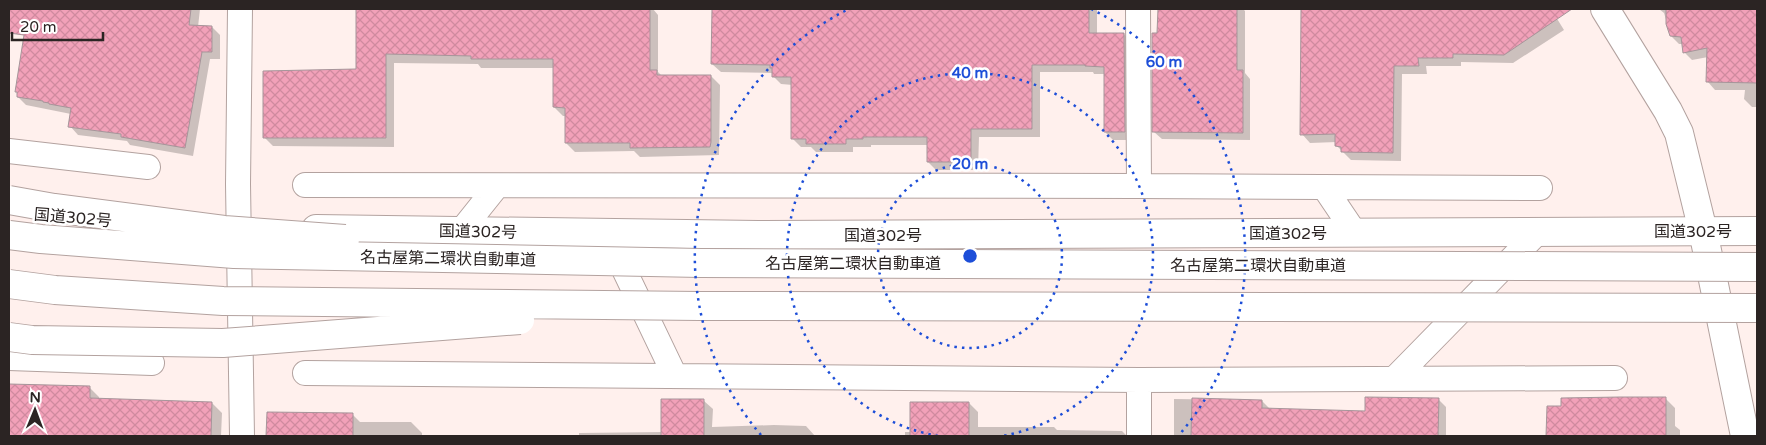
<svg xmlns="http://www.w3.org/2000/svg" width="1766" height="445" font-family="'Varela Round','Noto Sans JP',sans-serif">
	<style>
		.shadow { fill: #0003 }
		.building { fill: url(#building-cross-hatch); stroke: #a6959a }
		.lines { fill: none; stroke-linecap: round; stroke-linejoin: round }
		.minor-casing { stroke: #b3a29f; stroke-width: 26 }
		.tertiary-casing { stroke: #b3a29f; stroke-width: 30 }
		.trunk-casing { stroke: #b3a29f; stroke-width: 30 }
		.minor { stroke: #fff; stroke-width: 24 }
		.tertiary { stroke: #fff; stroke-width: 28 }
		.trunk { stroke: #fff; stroke-width: 28 }
		.motorway-bridge-casing { stroke: #b3a29f; stroke-width: 30; stroke-linecap: butt }
		.motorway-bridge { stroke: #fff; stroke-width: 28 }
		.ring { fill: none; stroke: #1d4ed8; stroke-width: 2.5; stroke-dasharray: 2.5 5 }
		.labels { text-anchor: middle; stroke-width: 5; stroke-linejoin: round; paint-order: stroke }
		.street-label { font-size: 16px; fill: #2b2423; stroke: #fff }
		.centre { fill: #1d4ed8; stroke: #fff; stroke-width: 2.5 }
		.ring-label { font-size: 15px; text-anchor: middle; font-weight: bold; fill: #1d4ed8; stroke: #fff; stroke-width: 5; stroke-linejoin: round; paint-order: stroke }
	</style>
	<defs>
		<pattern id="building-cross-hatch" width="8" height="8" patternUnits="userSpaceOnUse" patternTransform="scale(1.25)"><rect width="8" height="8" fill="#f2a1b9"/><path d="M0 0l8 8M0 8l8-8" fill="none" stroke="#d08a9f"/></pattern>
	</defs>
	<rect width="100%" height="100%" fill="#fff0ed"/>
	<path class="shadow" d="M29 9H200L198 27H212L220 35V59H210L193 156 130 145 127 141 78 135 70 126 71 114 26 105 18 97 19 93 17 91Z
		M357 9H653L658 15V72L662 76H711L720 85 719 155 640 157 634 151 575 152 566 143V116H563L554 107V68H481L478 64 394 63V147L273 146 264 137 357 71Z
		M713 9H1097V35L1124 34 1132 43 1133 140H1113L1105 132 1106 74H1094L1093 72H1040V137H979L978 170H936L928 162V145H871V147H853V152H816L811 147H801L792 138 793 85 781 84 773 76V73L721 72 712 64Z
		M1159 9H1243L1245 11V73L1250 79V140L1162 139 1154 132Z
		M1302 9H1551L1564 30 1513 63 1461 62V66H1426L1427 74H1402L1401 161 1351 160 1337 146V142L1310 143 1302 134Z
		M1659 9H1757V107H1752L1744 99 1745 90H1715L1708 82V57L1692 60 1684 52 1683 44H1679L1671 36 1664 13Z
		M9 385 89 387 99 397V400L212 403 222 413 221 436H9Z
		M1174 399 1251 400 1262 401 1270 409 1366 412 1438 399 1446 407V436H1174Z
		M1666 399 1675 408V426L1680 430V436H1548V407Z
		M704 401 713 409 712 427 774 425 806 426 815 436H579V433L663 432Z
		M969 403 978 412V427H1054L1057 430 1122 431 1127 436H905V432H912Z
		M268 413 352 414 360 422H411L422 433V436H268Z"/>
	<path class="building" d="M9 9H191L189 25 212 26V52H202L185 148 121 137V134L68 127 71 108 49 104V103L43 102V101L17 97V92H15L24 35 9 33Z
		M356 9H650V70H657V75H711V142L710 147 630 148V143H565V108L553 107V59H471V56L386 54V138H263V71L356 69Z
		M712 9H1089V33H1124L1125 132H1104V67L1085 66V65H1032V129H971V162H927V137H863V139H846V144H806V139H791V77H772V68H770V65L711 64Z
		M1158 9H1237V70H1243V133L1152 132V33H1157Z
		M1301 9H1572L1504 55 1453 54V58H1418L1419 66H1394L1393 153 1341 152V147L1335 146V134L1300 135Z
		M1666 9H1757V83L1706 82 1707 48 1683 53 1681 37 1670 36 1666 24Z
		M9 384 90 386V398L212 402 211 436H9Z
		M1365 397 1439 398 1438 436H1191L1192 398 1262 400V408L1365 411Z
		M1620 397H1666V436H1546L1547 406H1561V398Z
		M661 399H704V436H661Z
		M910 402H969V436H910Z
		M267 412 353 413V436H266Z"/>
	<g class="lines">
		<g class="minor-casing">
			<path id="minor" d="M240 9 238 184 242 436
				M1138 9 1139 186
				M9 151 148 167
				M305 185 1139 186 1540 188
				M1324 187 1355 233
				M461 231 497 186
				M607 234 675 376
				M9 358 152 363
				M305 373 1139 380 1615 378
				M1394 379 1538 232
				M1139 380V436"/>
		</g>
		<g class="tertiary-casing">
			<path id="tertiary" d="M1605 9 1668 111 1679 133 1703 231 1745 436"/>
		</g>
		<g class="trunk-casing">
			<path id="trunk" d="M316 229 758 235 1757 231"/>
		</g>
		<use href="#minor" class="minor"/>
		<use href="#tertiary" class="tertiary"/>
		<use href="#trunk" class="trunk"/>
		<g class="motorway-bridge-casing">
			<path id="motorway-bridge" d="M9 200 54 208 224 230 345 239
				M9 235 41 239 234 254 701 263 1757 267
				M9 284 55 290 223 301 700 306 1757 308
				M9 337 32 340 223 343 520 320"/>
		</g>
		<use href="#motorway-bridge" class="motorway-bridge"/>
	</g>
	<g class="ring">
		<circle cx="970" cy="256" r="92"/>
		<path d="M938 436A183 183 0 1 1 1002 436"/>
		<path d="M761 435A275 275 0 0 1 849 9M1091 9A275 275 0 0 1 1179 435"/>
	</g>
	<g class="labels">
		<g class="street-label">
			<text transform="translate(73 217) rotate(5)" y="6">国道302号</text>
			<text transform="translate(478 231) rotate(1)" y="6">国道302号</text>
			<text x="1693" y="237">国道302号</text>
			<text x="1288" y="239">国道302号</text>
			<text x="883" y="241">国道302号</text>
			<text transform="translate(448 258) rotate(1)" y="6">名古屋第二環状自動車道</text>
			<text x="853" y="269">名古屋第二環状自動車道</text>
			<text x="1258" y="271">名古屋第二環状自動車道</text>
		</g>
	</g>
	<circle cx="970" cy="256" r="8" class="centre"/>
	<g class="ring-label">
		<text x="1164" y="67">60 m</text>
		<text x="970" y="78">40 m</text>
		<text x="970" y="169">20 m</text>
	</g>
	<rect width="1766" height="445" fill="none" stroke="#2b2423" stroke-width="20"/>
	<g transform="translate(35 410) rotate(1)" stroke="#ffffff" stroke-width="4" paint-order="stroke">
	<path d="M0-4L9 19L0 12L-9 19Z" fill="#2b2423"/>
	<text y="-8" font-size="14" font-weight="bold" text-anchor="middle" fill="#2b2423">N</text>
	</g>
	<path d="M12 32v8h91v-8" fill="none" stroke="#2b2423" stroke-width="2.5"/>
	<text x="20" y="32" font-size="15" fill="#2b2423" stroke="#ffffff" stroke-width="4" paint-order="stroke">20 m</text>
</svg>
